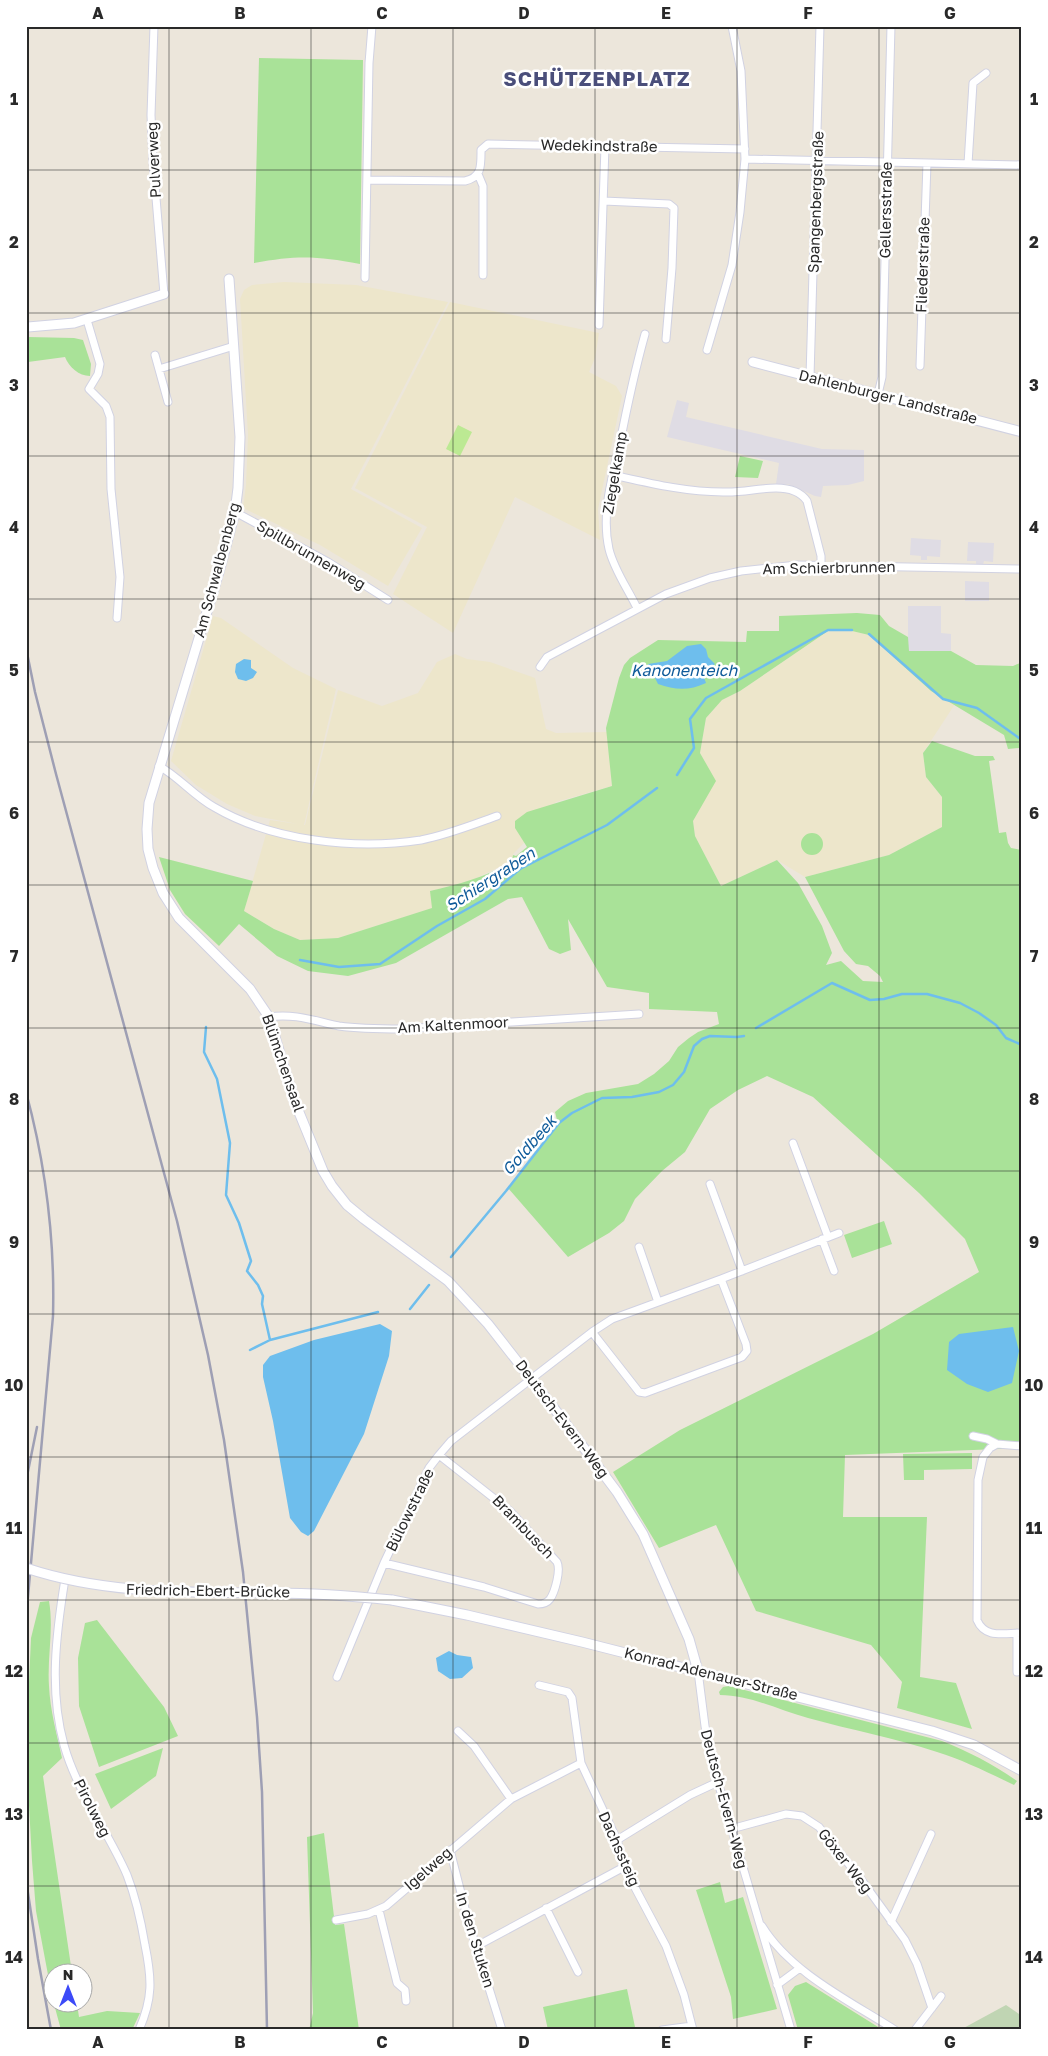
<svg xmlns="http://www.w3.org/2000/svg" width="1048" height="2056" font-family="'Golos Text',sans-serif">
	<style>
		.industrial { fill: #dfdce4 }
		.education { fill: #ede6cb }
		.green { fill: #a9e298 }
		.cemetery { fill: #c0d5b3 }
		.pitch { fill: #bce993 }
		.water { fill: #6ebeed }
		.lines { fill: none; stroke-linecap: round; stroke-linejoin: round }
		.stream { stroke: #6ebeed; stroke-width: 2.5 }
		.street-casing { stroke: #d1d2e2; stroke-width: 9 }
		.secondary-casing { stroke: #d1d2e2; stroke-width: 11 }
		.street { stroke: #fff; stroke-width: 7 }
		.secondary { stroke: #fff; stroke-width: 9 }
		.rail { stroke: #9e9fb4; stroke-width: 2.5 }
		.secondary-bridge-casing { stroke: #d1d2e2; stroke-width: 11; stroke-linecap: butt }
		.secondary-bridge { stroke: #fff; stroke-width: 9 }
		.grid { fill: none; stroke: #292929; stroke-width: 1; stroke-opacity: 0.55 }
		.labels { text-anchor: middle; stroke-width: 5; stroke-linejoin: round; paint-order: stroke }
		.street-label { font-size: 15px; fill: #292929; stroke: #fff }
		.water-label { font-size: 16px; font-style: italic; fill: #0e5a99; stroke: #fff }
		.district-label { font-size: 20px; font-weight: bold; letter-spacing: 1px; fill: #4a4e7a; stroke: #fff }
		.neatline { fill: none; stroke: #292929; stroke-width: 2 }
		.grid-label { font-size: 16px; text-anchor: middle; font-weight: bold; fill: #292929 }
	</style>
	<rect width="100%" height="100%" fill="#ece6db"/>
	<path class="industrial" d="M677 400 689 403 686 417 822 449 864 450V481L848 485 823 486 821 497 815 496 788 484H776L779 463 667 437Z
		M911 538 941 540 940 557 927 556V560H921V556L910 555Z
		M968 542 994 543 993 562 984 561 983 565H976V561H967Z
		M965 581 989 582V601H965Z
		M908 606H941V633L951 634V651H908Z"/>
	<path class="education" d="M284 282 356 285 448 302 351 489 422 528 388 586 320 545 243 508 246 485 248 435 240 299 244 290 252 285Z
		M450 302 599 333 595 358 589 372 616 386 622 396 598 509 600 540 515 497 453 633 393 594 427 527 355 488Z
		M213 616 221 618 293 668 336 689 304 825H305L338 690 382 706 418 693 437 662 455 654 467 659 490 662 535 678 546 729 556 733 607 732 612 786 556 802 520 836 525 842 513 854 512 861 470 881 431 891 433 908 338 938 300 940 274 929 244 911 270 820 298 824 255 816 227 804 196 785 171 761Z
		M828 631H852L869 635 931 691 955 704 923 753 926 777 942 797V827L889 855 805 877 777 860 721 886 695 836 693 821 715 781 700 753 706 718 722 700 740 691Z"/>
	<path class="green" d="M259 58 363 60 360 264C318 256 297 255 254 263Z
		M28 337 74 338 83 340 91 364 90 376C79 376 69 367 65 357L28 362Z
		M740 456 763 461 758 478 735 477Z
		M857 613 880 615 889 626 908 637 909 651H951L976 665 1013 666 1020 663 1019 748 1008 749 1004 735 931 691 869 635 852 631H828L740 691 722 700 706 718 700 753 716 781 693 821 695 836 721 886 777 860 798 883 822 926 832 953 826 965 841 961 863 981 883 982 880 976 868 966 856 964 844 951 805 877 889 855 942 827V797L926 777 923 753 932 741 975 756H993L995 760 989 761 999 833 1006 832 1008 843 1011 848 1022 850V1448L845 1455 843 1517H927L920 1677 956 1683 972 1729 897 1708 902 1682 871 1645 756 1611 716 1525 659 1548 613 1472 680 1430 873 1334 979 1272 965 1239 919 1193 813 1097 767 1076 738 1090 710 1109 685 1152 662 1171 635 1199 624 1221 609 1233 568 1257 508 1188 558 1124 555 1112 568 1101 586 1093 638 1084 654 1074 669 1061 678 1047 689 1038 698 1032 719 1024 717 1012 649 1009V993L607 987 568 919 571 950 560 954 549 949 522 897 508 899 396 963 348 976 308 971 277 956 239 924 219 946 185 914 170 890 159 857 253 881 244 911 274 929 300 940 338 938 432 908 430 891C459 884 487 877 512 861L513 855 516 856 527 847 515 828V821L527 812 612 786 606 728 619 678 624 665 630 658 658 640 746 642 747 631H779V616Z
		M801 844a11 11 0 1 1 22 0a11 11 0 1 1-22 0Z
		M884 1221 892 1244 852 1258 844 1235Z
		M972 1453V1469L924 1470V1480H904L903 1454Z
		M49 1601C54 1630 47 1657 49 1686 50 1710 57 1735 62 1758L43 1776 72 1973 52 1974V1996L36 1911 32 1861 26 1749 31 1638 40 1602Z
		M97 1620 164 1707 178 1736 99 1767 79 1706 78 1658 85 1623Z
		M729 1686 942 1741C969 1752 993 1764 1017 1781L1014 1785C989 1773 963 1760 937 1752 895 1738 851 1730 808 1718 779 1710 750 1695 720 1695L719 1692 723 1687Z
		M163 1748 156 1776 111 1809 95 1774Z
		M324 1833 335 1925 344 1924 359 2030H309L313 2013 307 1837Z
		M720 1882 725 1903 743 1897 777 2009 733 2019 731 1997 696 1890Z
		M806 1982 883 2030H798L788 1995 795 1986Z
		M627 1989 635 2027 620 2030H548L543 2007Z
		M54 2004H77L79 2017 107 2011 140 2013 132 2030H61Z"/>
	<path class="cemetery" d="M1006 2005 1022 2016V2030H960Z"/>
	<path class="pitch" d="M458 425 472 432 460 456 446 449Z"/>
	<path class="water" d="M701 644 706 649 708 657 715 664 702 672 706 683C689 691 675 690 658 684L648 664 667 661 687 646Z
		M244 659 251 660V668L257 672 253 678 246 681 238 679 235 672 236 664Z
		M380 1324 392 1331 389 1356 364 1434 314 1531 308 1536 301 1532 290 1518 273 1421 263 1377V1365L270 1356 314 1340Z
		M1013 1327 1019 1351 1012 1383 988 1392 967 1384 947 1370 949 1342 959 1334Z
		M449 1651 457 1655 471 1657 473 1668 462 1678 450 1679 438 1671 436 1658Z"/>
	<g class="lines">
		<path class="stream" d="M869 634 943 699 977 708 1019 738
			M677 775 694 748 690 719 706 698 828 630H852
			M300 960 339 967 380 964 437 926 485 899 520 869 607 825 657 788
			M206 1027 204 1052 217 1079 230 1143 226 1195 239 1223 251 1261 247 1271 258 1285 263 1296 262 1304 270 1340
			M756 1028 832 983 870 1000 884 999 902 994H927L960 1003 979 1013 996 1025 1006 1038 1022 1045
			M451 1257 506 1191 559 1123 572 1113 602 1098 632 1097 659 1092 673 1085 684 1072 694 1046 702 1039 710 1036 737 1037 744 1036
			M410 1309 429 1285
			M250 1350 270 1340 378 1312"/>
		<g class="street-casing">
			<path id="street" d="M154 26 151 115 153 162 164 294
				M745 159 1022 165
				M968 164 973 83 986 73
				M478 174 483 186V275
				M367 180 465 181C482 177 481 166 481 150L488 144 745 149
				M604 201 669 204 674 208 672 268 666 339
				M365 278 369 63 372 26
				M87 320 100 364 98 374 89 389 106 406 110 417 111 489 120 577 117 618
				M599 325 605 146
				M707 350 732 265 740 212 745 159 741 71 732 26
				M155 355 168 402
				M920 366 927 163
				M159 369 234 346
				M810 377 820 26
				M878 394 882 377 891 26
				M613 475C649 483 685 492 723 492 741 493 759 488 776 488 788 488 800 491 807 501L821 556V565
				M235 512 328 562 388 600
				M637 608C628 589 614 570 609 549 601 514 612 478 620 443 627 407 635 370 645 334
				M540 667 547 657 666 594 710 578 741 571 797 565 1022 569
				M159 766C179 777 194 796 214 807 272 841 355 850 421 840 447 835 472 825 497 816
				M269 1017C294 1013 315 1021 339 1026 360 1029 381 1029 402 1029L639 1014
				M793 1143 828 1237
				M710 1184 742 1271
				M822 1239 834 1271
				M639 1247 658 1302
				M592 1332 639 1392 645 1393 742 1357 747 1351 746 1344 721 1279
				M973 1436 987 1439 997 1444 1022 1446
				M997 1444 990 1448 983 1457 978 1480 977 1620C985 1639 1004 1633 1022 1633
				M384 1563 484 1587 538 1604C543 1604 547 1603 550 1599 555 1592 561 1570 557 1562L510 1511 439 1455
				M65 1579C56 1634 49 1691 64 1745 77 1792 108 1831 127 1875 136 1898 141 1921 145 1945 152 1979 153 1998 139 2030
				M698 1671 705 1726 712 1762 791 2030
				M1017 1672V1633
				M337 1677 384 1563 429 1468 439 1455 451 1441 592 1332 612 1319 721 1279 839 1233
				M539 1685 568 1692 572 1698 581 1763 617 1840 624 1867 666 1946 684 1995 693 2030
				M458 1731 474 1746 511 1799
				M731 1829 786 1814 802 1816 819 1827 860 1878 905 1940 917 1964 932 2008
				M617 1840 690 1795 718 1782
				M450 1850 469 1924 502 2030
				M546 1908 578 1972
				M379 1910 397 1983 405 1990 406 2001
				M336 1920 368 1914 386 1906 511 1799 581 1763
				M891 1922 931 1834
				M762 1926C791 1973 850 2001 895 2030
				M477 1946 624 1867
				M777 1985 800 1968
				M662 2030 692 2026
				M915 2030 941 1996"/>
		</g>
		<g class="secondary-casing">
			<path id="secondary" d="M229 279 240 437 238 488 235 512 219 572 149 803 147 829 148 849 153 868 163 893 179 918 250 989 269 1017 294 1100 323 1171 332 1186 347 1205 364 1219 448 1281 488 1324 560 1416 617 1492 643 1534 689 1639 698 1671
				M28 327 74 323 164 294
				M753 362 1022 432
				M392 1600 467 1615 582 1642 932 1731 974 1745 1022 1771"/>
		</g>
		<use href="#street" class="street"/>
		<use href="#secondary" class="secondary"/>
		<path class="rail" d="M26 648 35 692 56 774 177 1221 208 1355 224 1440 243 1572 257 1717 262 1792 267 2030
			M26 1092C46 1166 55 1239 53 1316L26 1619
			M26 1481 37 1427
			M26 1880 38 1959 51 2030"/>
		<g class="secondary-bridge-casing">
			<path id="secondary-bridge" d="M26 1568C107 1595 190 1592 275 1593 314 1593 353 1596 392 1600"/>
		</g>
		<use href="#secondary-bridge" class="secondary-bridge"/>
	</g>
	<path class="grid" d="M169 26V2030M311 26V2030M453 26V2030M595 26V2030M737 26V2030M879 26V2030M26 170H1022M26 313H1022M26 456H1022M26 599H1022M26 742H1022M26 885H1022M26 1028H1022M26 1171H1022M26 1314H1022M26 1457H1022M26 1600H1022M26 1743H1022M26 1886H1022"/>
	<g class="labels">
		<g class="street-label">
			<text transform="translate(599 146) rotate(1)" y="5">Wedekindstraße</text>
			<text transform="translate(154 160) rotate(-93)" y="5">Pulverweg</text>
			<text transform="translate(816 202) rotate(-88)" y="5">Spangenbergstraße</text>
			<text transform="translate(886 210) rotate(-89)" y="5">Gellersstraße</text>
			<text transform="translate(923 265) rotate(-88)" y="5">Fliederstraße</text>
			<text transform="translate(888 397) rotate(14)" y="5">Dahlenburger Landstraße</text>
			<text transform="translate(615 473) rotate(-80)" y="5">Ziegelkamp</text>
			<text transform="translate(311 555) rotate(30)" y="5">Spillbrunnenweg</text>
			<text transform="translate(829 568) rotate(-1)" y="5">Am Schierbrunnen</text>
			<text transform="translate(217 570) rotate(-75)" y="5">Am Schwalbenberg</text>
			<text transform="translate(453 1025) rotate(-3)" y="5">Am Kaltenmoor</text>
			<text transform="translate(283 1063) rotate(71)" y="5">Blümchensaal</text>
			<text transform="translate(562 1419) rotate(53)" y="5">Deutsch-Evern-Weg</text>
			<text transform="translate(410 1510) rotate(-64)" y="5">Bülowstraße</text>
			<text transform="translate(523 1527) rotate(46)" y="5">Brambusch</text>
			<text transform="translate(208 1591) rotate(1)" y="5">Friedrich-Ebert-Brücke</text>
			<text transform="translate(711 1674) rotate(14)" y="5">Konrad-Adenauer-Straße</text>
			<text transform="translate(724 1799) rotate(75)" y="5">Deutsch-Evern-Weg</text>
			<text transform="translate(92 1808) rotate(63)" y="5">Pirolweg</text>
			<text transform="translate(619 1849) rotate(66)" y="5">Dachssteig</text>
			<text transform="translate(845 1861) rotate(52)" y="5">Göxer Weg</text>
			<text transform="translate(428 1869) rotate(-41)" y="5">Igelweg</text>
			<text transform="translate(475 1940) rotate(73)" y="5">In den Stuken</text>
		</g>
		<g class="water-label">
			<text x="684" y="676">Kanonenteich</text>
			<text transform="translate(490 879) rotate(-33)" y="6">Schiergraben</text>
			<text transform="translate(529 1145) rotate(-49)" y="6">Goldbeek</text>
		</g>
		<g class="district-label">
			<text x="597" y="86">SCHÜTZENPLATZ</text>
		</g>
	</g>
	<rect width="1048" height="2056" fill="none" stroke="#ffffff" stroke-width="55"/>
	<g transform="translate(68 1988)"><circle r="24" fill="#ffffff" stroke="#a9a9a9"/>
	<path d="M0-4L9 19L0 12L-9 19Z" fill="#3c4af8"/>
	<text y="-8" font-size="14" font-weight="bold" text-anchor="middle" fill="#292929">N</text>
	</g>
	<rect x="28" y="28" width="992" height="2000" class="neatline"/>
	<g class="grid-label">
		<text x="98" y="19">A</text>
		<text x="240" y="19">B</text>
		<text x="382" y="19">C</text>
		<text x="524" y="19">D</text>
		<text x="666" y="19">E</text>
		<text x="808" y="19">F</text>
		<text x="950" y="19">G</text>
		<text x="14" y="105">1</text>
		<text x="1034" y="105">1</text>
		<text x="14" y="248">2</text>
		<text x="1034" y="248">2</text>
		<text x="14" y="391">3</text>
		<text x="1034" y="391">3</text>
		<text x="14" y="533">4</text>
		<text x="1034" y="533">4</text>
		<text x="14" y="676">5</text>
		<text x="1034" y="676">5</text>
		<text x="14" y="819">6</text>
		<text x="1034" y="819">6</text>
		<text x="14" y="962">7</text>
		<text x="1034" y="962">7</text>
		<text x="14" y="1105">8</text>
		<text x="1034" y="1105">8</text>
		<text x="14" y="1248">9</text>
		<text x="1034" y="1248">9</text>
		<text x="14" y="1391">10</text>
		<text x="1034" y="1391">10</text>
		<text x="14" y="1534">11</text>
		<text x="1034" y="1534">11</text>
		<text x="14" y="1677">12</text>
		<text x="1034" y="1677">12</text>
		<text x="14" y="1820">13</text>
		<text x="1034" y="1820">13</text>
		<text x="14" y="1963">14</text>
		<text x="1034" y="1963">14</text>
		<text x="98" y="2048">A</text>
		<text x="240" y="2048">B</text>
		<text x="382" y="2048">C</text>
		<text x="524" y="2048">D</text>
		<text x="666" y="2048">E</text>
		<text x="808" y="2048">F</text>
		<text x="950" y="2048">G</text>
	</g>
</svg>
